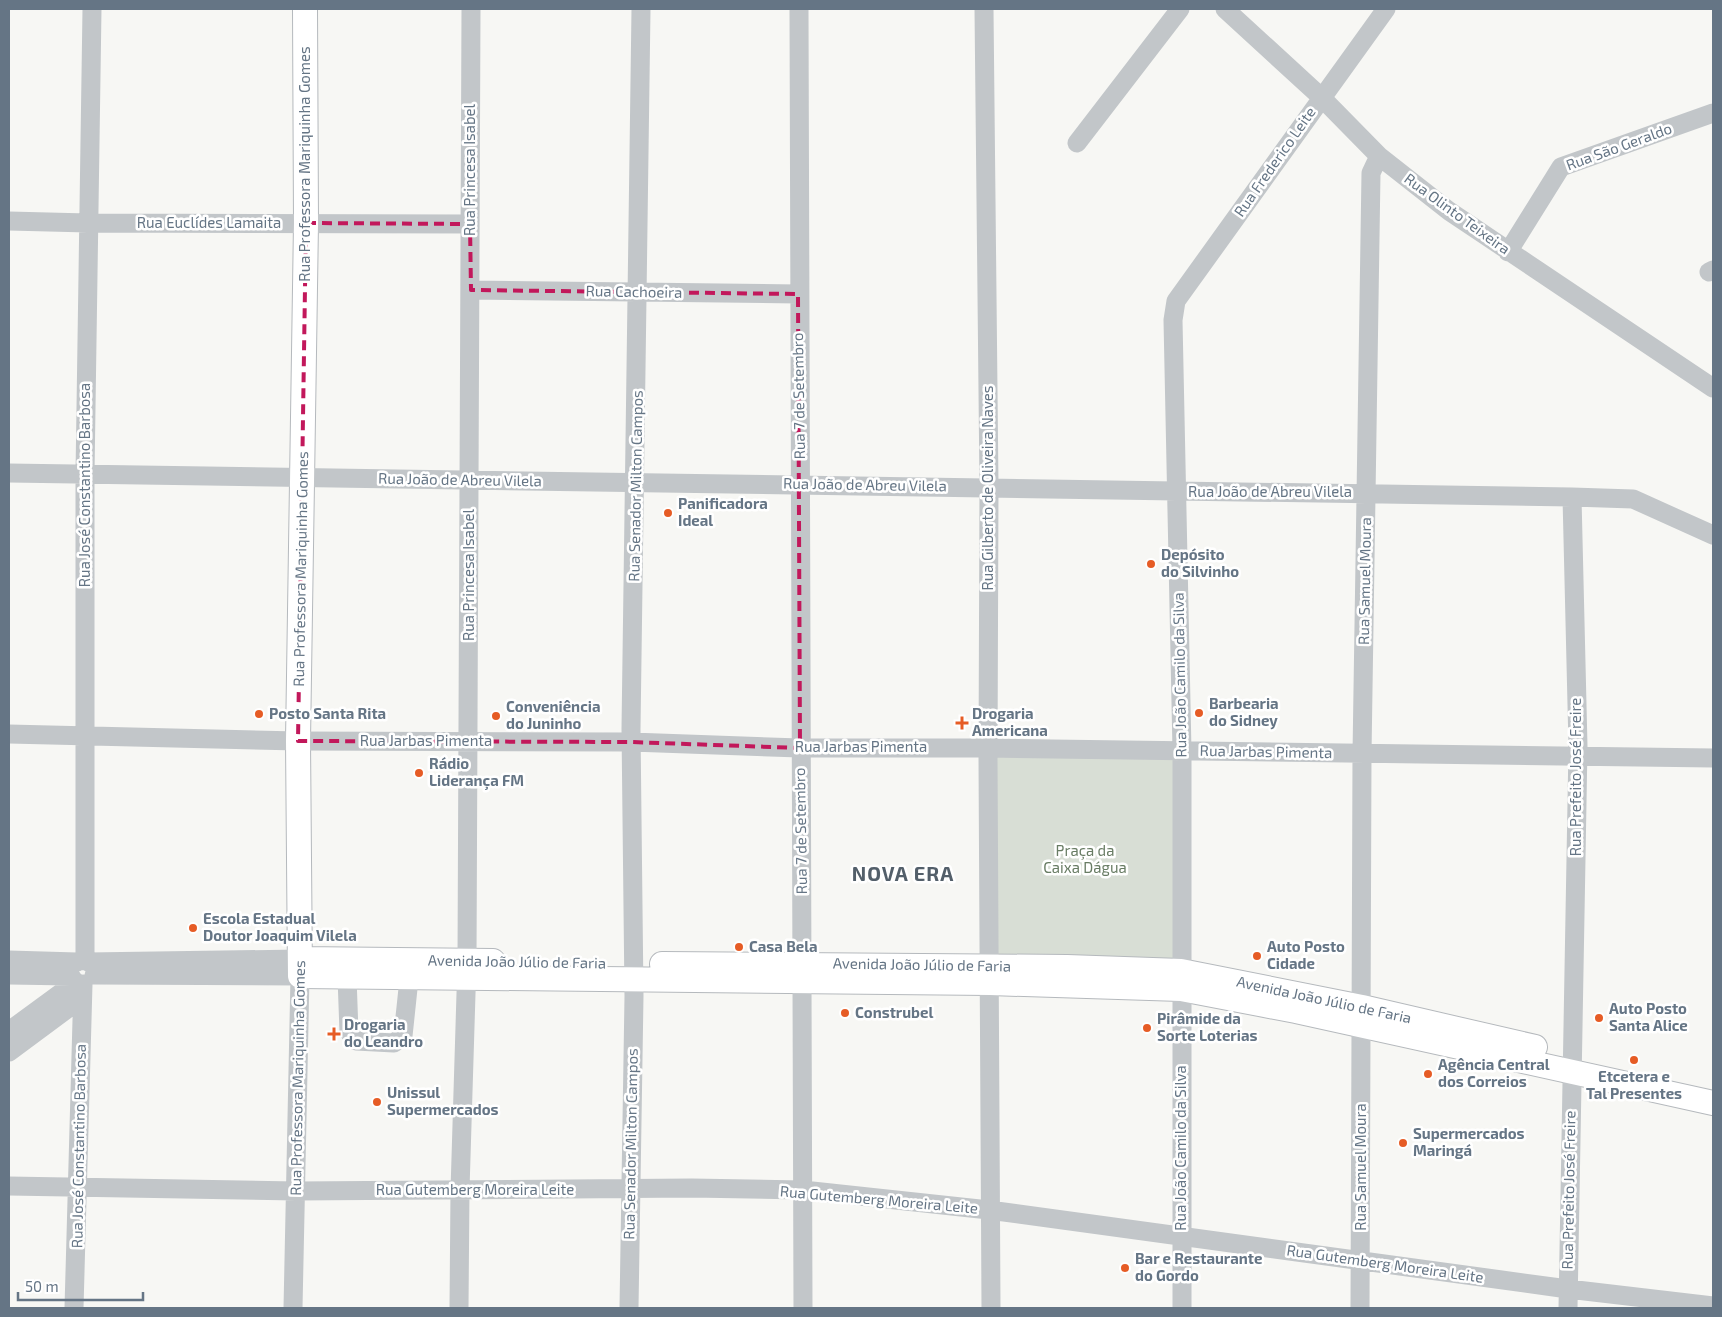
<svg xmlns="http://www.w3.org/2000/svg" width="1722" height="1317" font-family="'Exo 2',sans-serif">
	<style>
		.green { fill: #d8ded5 }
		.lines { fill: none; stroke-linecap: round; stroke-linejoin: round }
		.major-casing { stroke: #b5b9bd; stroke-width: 26 }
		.minor { stroke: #c2c6c9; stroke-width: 19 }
		.major { stroke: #fff; stroke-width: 24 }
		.marked { fill: none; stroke: #c2185b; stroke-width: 4; stroke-dasharray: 10 6; stroke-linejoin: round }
		.poi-dot { fill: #e65c25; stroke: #fff; stroke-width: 2 }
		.labels { text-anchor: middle; stroke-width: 5; stroke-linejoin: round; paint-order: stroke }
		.street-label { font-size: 15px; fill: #657585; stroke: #fff }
		.poi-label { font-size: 15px; font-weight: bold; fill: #657585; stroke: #fff; text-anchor: start }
		.park-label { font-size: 15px; fill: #687c64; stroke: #fff }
		.district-label { font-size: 20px; font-weight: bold; letter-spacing: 1px; fill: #535f6a; stroke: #fff }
	</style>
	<rect width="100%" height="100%" fill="#f7f7f4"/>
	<path class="green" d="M997 751 1176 757 1175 967 994 962Z"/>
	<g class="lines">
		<g class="major-casing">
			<path id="major" d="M305 9 306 223 298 741 300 976 990 983 1181 989 1296 1011 1713 1103
				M300 959 493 961
				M662 964 1067 967 1181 971 1362 1007 1535 1047"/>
		</g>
		<path class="minor" d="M799 9 803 1308
			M984 9 989 486 988 758 991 1308
			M1225 9 1321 97 1379 156 1449 211 1713 388
			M1077 143 1180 9
			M9 221 88 223 470 224
			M1508 252 1561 167 1713 113
			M1709 272 1713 270
			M471 290 798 294
			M9 473 1572 497 1633 499 1713 535
			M9 734 298 741 631 742 800 748H988L1713 758
			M9 960 77 962
			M85 961V474L92 9
			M88 962 300 959
			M9 975 71 976
			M94 975 300 976 293 1308
			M347 977 349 1032 356 1041 394 1043 403 1036 409 979
			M9 1031 76 982
			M9 1052 82 998
			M9 1186 296 1191 692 1188 803 1190 989 1210 1568 1289 1713 1306
			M74 1308 83 984
			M459 1308 460 1190 467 961 471 9
			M629 1308 634 996 631 729 641 9
			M1182 1308V751L1173 320 1176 301 1386 9
			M1360 1308 1362 754 1371 173 1379 156
			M1568 1308 1578 746 1572 497"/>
		<use href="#major" class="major"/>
	</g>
	<path class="marked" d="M306 223 470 224 471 290 798 294 800 748 631 742 298 741Z"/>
	<g class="poi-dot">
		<circle cx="668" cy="513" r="5"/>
		<circle cx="1151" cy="564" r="5"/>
		<circle cx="1199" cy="713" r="5"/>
		<circle cx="259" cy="714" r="5"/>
		<circle cx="496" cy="716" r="5"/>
		<path d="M959.5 715.5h5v5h5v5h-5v5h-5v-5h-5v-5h5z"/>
		<circle cx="419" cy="773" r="5"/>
		<circle cx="193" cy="928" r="5"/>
		<circle cx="739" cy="947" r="5"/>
		<circle cx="1257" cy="956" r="5"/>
		<circle cx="845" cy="1013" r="5"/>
		<circle cx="1599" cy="1018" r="5"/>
		<circle cx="1147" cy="1028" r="5"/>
		<path d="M331.5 1026.5h5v5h5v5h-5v5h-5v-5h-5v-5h5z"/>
		<circle cx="1634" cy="1060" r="5"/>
		<circle cx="1428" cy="1074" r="5"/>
		<circle cx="377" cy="1102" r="5"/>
		<circle cx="1403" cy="1143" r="5"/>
		<circle cx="1125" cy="1268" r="5"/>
	</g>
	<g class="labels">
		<g class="street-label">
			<text transform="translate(1619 147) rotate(-20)" y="5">Rua São Geraldo</text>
			<text transform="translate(1275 162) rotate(-55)" y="5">Rua Frederico Leite</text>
			<text transform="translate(305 164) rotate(-90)" y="5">Rua Professora Mariquinha Gomes</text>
			<text transform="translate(470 170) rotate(-90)" y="5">Rua Princesa Isabel</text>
			<text transform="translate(1457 214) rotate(36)" y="5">Rua Olinto Teixeira</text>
			<text x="209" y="228">Rua Euclídes Lamaita</text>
			<text transform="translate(634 292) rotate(1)" y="5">Rua Cachoeira</text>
			<text transform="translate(799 396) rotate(-91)" y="5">Rua 7 de Setembro</text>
			<text transform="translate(460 480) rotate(1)" y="5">Rua João de Abreu Vilela</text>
			<text transform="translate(85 485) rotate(-90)" y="5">Rua José Constantino Barbosa</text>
			<text transform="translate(865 485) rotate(1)" y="5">Rua João de Abreu Vilela</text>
			<text transform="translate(636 486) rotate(-89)" y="5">Rua Senador Milton Campos</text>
			<text transform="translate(988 488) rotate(-90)" y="5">Rua Gilberto de Oliveira Naves</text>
			<text x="1270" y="497">Rua João de Abreu Vilela</text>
			<text transform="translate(301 569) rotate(-89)" y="5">Rua Professora Mariquinha Gomes</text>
			<text transform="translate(469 575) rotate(-90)" y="5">Rua Princesa Isabel</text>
			<text transform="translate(1365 581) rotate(-89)" y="5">Rua Samuel Moura</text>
			<text transform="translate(1180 675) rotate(-91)" y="5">Rua João Camilo da Silva</text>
			<text x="426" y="746">Rua Jarbas Pimenta</text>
			<text x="861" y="752">Rua Jarbas Pimenta</text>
			<text transform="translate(1266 752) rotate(1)" y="5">Rua Jarbas Pimenta</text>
			<text transform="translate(1576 777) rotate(-90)" y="5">Rua Prefeito José Freire</text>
			<text transform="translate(801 831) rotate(-91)" y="5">Rua 7 de Setembro</text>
			<text transform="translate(517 962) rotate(1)" y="5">Avenida João Júlio de Faria</text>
			<text transform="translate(922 965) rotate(1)" y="5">Avenida João Júlio de Faria</text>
			<text transform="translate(1324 1000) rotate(12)" y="5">Avenida João Júlio de Faria</text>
			<text transform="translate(298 1078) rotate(-89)" y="5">Rua Professora Mariquinha Gomes</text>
			<text transform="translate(631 1144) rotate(-89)" y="5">Rua Senador Milton Campos</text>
			<text transform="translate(79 1146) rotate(-89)" y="5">Rua José Constantino Barbosa</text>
			<text transform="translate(1181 1148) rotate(-90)" y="5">Rua João Camilo da Silva</text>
			<text transform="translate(1361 1167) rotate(-90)" y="5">Rua Samuel Moura</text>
			<text x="475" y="1195">Rua Gutemberg Moreira Leite</text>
			<text transform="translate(1569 1190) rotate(-89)" y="5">Rua Prefeito José Freire</text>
			<text transform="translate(879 1200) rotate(5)" y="5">Rua Gutemberg Moreira Leite</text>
			<text transform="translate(1385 1264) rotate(8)" y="5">Rua Gutemberg Moreira Leite</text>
		</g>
		<g class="poi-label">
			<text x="678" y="509">Panificadora<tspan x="678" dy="17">Ideal</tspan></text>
			<text x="1161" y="560">Depósito<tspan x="1161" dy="17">do Silvinho</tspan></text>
			<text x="1209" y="709">Barbearia<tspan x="1209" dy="17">do Sidney</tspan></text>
			<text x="506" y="712">Conveniência<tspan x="506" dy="17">do Juninho</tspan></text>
			<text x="269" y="719">Posto Santa Rita</text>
			<text x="972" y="719">Drogaria<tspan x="972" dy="17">Americana</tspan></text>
			<text x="429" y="769">Rádio<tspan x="429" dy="17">Liderança FM</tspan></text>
			<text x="203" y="924">Escola Estadual<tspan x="203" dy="17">Doutor Joaquim Vilela</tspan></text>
			<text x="749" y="952">Casa Bela</text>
			<text x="1267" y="952">Auto Posto<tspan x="1267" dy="17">Cidade</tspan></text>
			<text x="1609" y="1014">Auto Posto<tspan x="1609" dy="17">Santa Alice</tspan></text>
			<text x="855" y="1018">Construbel</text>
			<text x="1157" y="1024">Pirâmide da<tspan x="1157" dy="17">Sorte Loterias</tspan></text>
			<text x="344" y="1030">Drogaria<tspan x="344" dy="17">do Leandro</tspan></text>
			<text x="1438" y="1070">Agência Central<tspan x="1438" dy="17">dos Correios</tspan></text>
			<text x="1634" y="1082" text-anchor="middle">Etcetera e<tspan x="1634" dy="17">Tal Presentes</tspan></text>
			<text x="387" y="1098">Unissul<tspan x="387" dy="17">Supermercados</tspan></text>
			<text x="1413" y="1139">Supermercados<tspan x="1413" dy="17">Maringá</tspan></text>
			<text x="1135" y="1264">Bar e Restaurante<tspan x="1135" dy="17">do Gordo</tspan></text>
		</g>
		<g class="park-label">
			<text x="1085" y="856">Praça da<tspan x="1085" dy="17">Caixa Dágua</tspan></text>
		</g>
		<g class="district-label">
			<text x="903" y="881">NOVA ERA</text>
		</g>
	</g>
	<rect width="1722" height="1317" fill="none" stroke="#657585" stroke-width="20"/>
	<path d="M18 1292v8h125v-8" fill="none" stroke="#657585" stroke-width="2.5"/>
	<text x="25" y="1292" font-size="15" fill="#657585" stroke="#ffffff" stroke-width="4" paint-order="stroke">50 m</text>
</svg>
